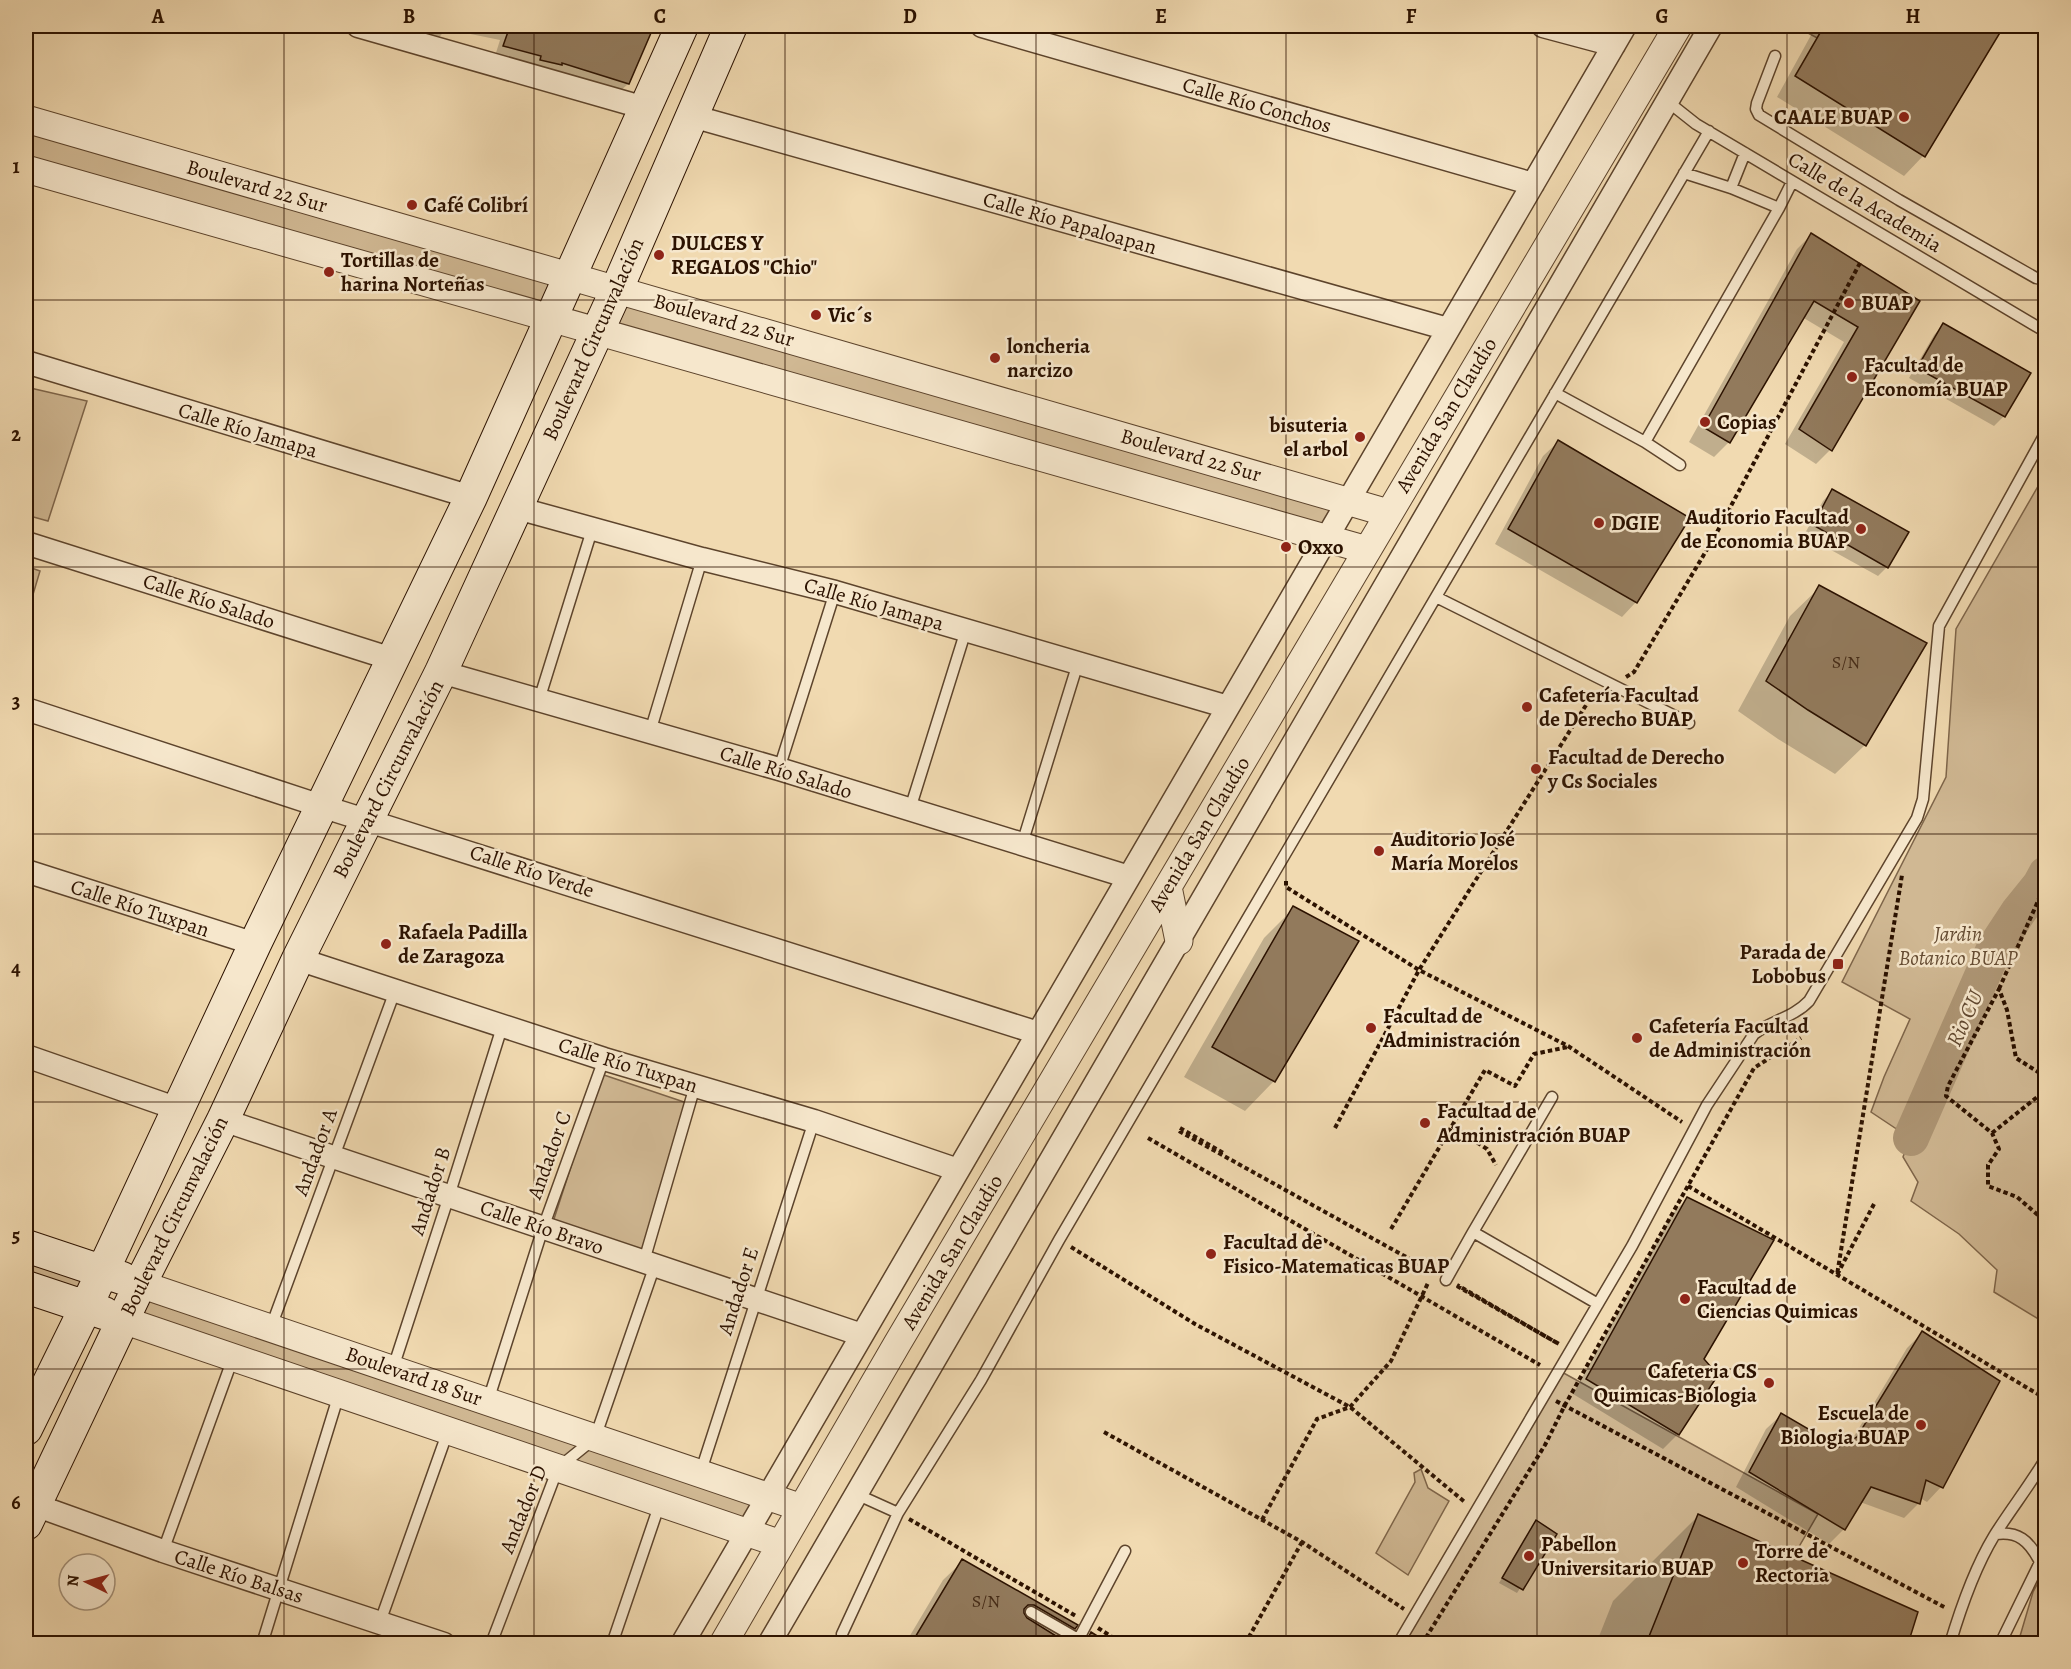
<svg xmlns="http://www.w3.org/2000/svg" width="2071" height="1669" font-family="Alegreya,serif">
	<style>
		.green { fill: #d0b893; stroke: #7e654a; stroke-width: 1.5 }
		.shadow { fill: #0003 }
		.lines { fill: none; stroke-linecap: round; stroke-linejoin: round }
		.river { stroke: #ae9675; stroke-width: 36 }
		.building { fill: #927a5c; stroke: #2c1200; stroke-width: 1.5 }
		.service-casing { stroke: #5d442c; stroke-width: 13 }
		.minor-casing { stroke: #5d442c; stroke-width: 25 }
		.tertiary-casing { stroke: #5d442c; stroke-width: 29 }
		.secondary-casing { stroke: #2c1200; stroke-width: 34 }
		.path { stroke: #2c1200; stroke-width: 4; stroke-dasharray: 4.5 3; stroke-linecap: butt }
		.service { stroke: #f6e7cc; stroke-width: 10 }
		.minor { stroke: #f6e7cc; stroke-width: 22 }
		.tertiary { stroke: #f6e7cc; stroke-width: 27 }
		.secondary { stroke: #f6e7cc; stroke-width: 32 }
		.grid { fill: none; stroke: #2c1200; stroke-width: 1.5; stroke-opacity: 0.55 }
		.poi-dot { fill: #8f2418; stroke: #f6e7cc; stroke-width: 2 }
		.labels { text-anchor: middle; stroke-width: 5; stroke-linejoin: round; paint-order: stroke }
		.number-label { font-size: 18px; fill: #462c17 }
		.street-label { font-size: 21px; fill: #2c1200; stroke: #f6e7cc }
		.poi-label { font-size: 21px; font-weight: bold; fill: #2c1200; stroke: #f6e7cc; text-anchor: start }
		.park-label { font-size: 21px; font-style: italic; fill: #654c33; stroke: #f6e7cc }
		.water-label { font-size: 22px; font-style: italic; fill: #60472f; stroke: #f6e7cc }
		.neatline { fill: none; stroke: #2c1200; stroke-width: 2 }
		.grid-label { font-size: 20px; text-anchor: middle; font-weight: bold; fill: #2c1200 }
	</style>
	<rect width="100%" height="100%" fill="#f1dab1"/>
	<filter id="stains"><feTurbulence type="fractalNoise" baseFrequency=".00333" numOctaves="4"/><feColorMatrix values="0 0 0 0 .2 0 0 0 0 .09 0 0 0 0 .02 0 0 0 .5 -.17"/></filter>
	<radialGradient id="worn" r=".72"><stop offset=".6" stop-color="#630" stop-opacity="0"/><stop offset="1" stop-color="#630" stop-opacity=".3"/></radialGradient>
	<path class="green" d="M1795 26H1847L1834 47Z
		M26 119 573 277 555 315 26 168Z
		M609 287 1348 501 1327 538 590 326Z
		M26 387 87 401 48 521 26 515Z
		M2045 474V1323L1994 1292 1997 1270 1959 1234 1911 1201 1918 1182 1903 1157 1910 1138 1871 1112 1884 1077 1910 1019 1842 982 1946 777 1956 629Z
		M26 566 40 571 26 618Z
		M601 1074 690 1104 642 1252 553 1222Z
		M26 1244 96 1268 78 1305 26 1288Z
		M145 1284 768 1497 747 1532 127 1322Z
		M1560 1371 1818 1514 1743 1643 1398 1644Z
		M1421 1469 1428 1488 1449 1501 1408 1575 1376 1553 1415 1482 1414 1473Z
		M2045 1570V1643H2018L2033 1592Z"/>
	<path class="shadow" d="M378 26H652L628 84 618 93 495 56 500 40 446 29 436 41Z
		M1816 26H2002L1923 156 1904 176 1777 97Z
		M1811 235 1918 301 1830 450 1816 464 1785 444 1844 342 1802 317 1729 442 1714 457 1689 442 1797 249Z
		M1943 325 2028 374 2004 416 1994 426 1909 378 1934 335Z
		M1558 442 1636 602 1622 617 1495 544 1543 456Z
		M1832 491 1887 567 1878 576 1804 535 1823 501Z
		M1820 587 1865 745 1835 774 1778 739 1738 711 1790 616Z
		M1294 908 1274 1081 1245 1111 1184 1077 1264 938Z
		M1687 1199 1702 1359 1678 1434 1663 1449 1573 1394 1672 1214Z
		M1922 1333 1941 1487 1927 1502 1920 1498 1918 1504 1904 1518 1860 1502 1844 1529 1829 1544 1736 1487 1766 1429 1781 1415 1839 1448 1850 1443 1907 1348Z
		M1698 1516 1906 1644H1596L1613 1601Z
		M1536 1522 1555 1534 1517 1593 1499 1583Z
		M963 1561 1074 1628 1062 1640 1068 1644H905L943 1580Z
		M2040 1632 2046 1634V1644H2028Z"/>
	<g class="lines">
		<path class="river" d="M1911 1138 1994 949 2019 911 2040 885 2046 874"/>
	</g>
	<path class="building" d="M510 26H654L629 84 562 63V65L540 60 541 56 503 46Z
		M1824 26H2004L1925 157 1795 76Z
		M1811 233 1920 301 1832 451 1799 429 1858 327 1814 301 1730 443 1703 427Z
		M1943 323 2031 373 2005 417 1917 368Z
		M1558 440 1690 518 1637 603 1508 529Z
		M1832 489 1909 532 1888 568 1813 525Z
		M1819 585 1927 643 1866 746 1808 710 1766 681Z
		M1293 906 1359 941 1275 1082 1212 1047Z
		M1687 1197 1774 1240 1704 1359 1718 1375 1679 1435 1586 1379Z
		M1922 1331 2000 1381 1943 1488 1926 1480 1920 1504 1871 1487 1845 1530 1749 1472 1781 1413 1839 1447 1857 1437Z
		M1698 1514 1918 1612 1908 1644H1646Z
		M1536 1520 1557 1534 1523 1590 1502 1578Z
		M962 1559 1078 1625 1075 1629 1034 1605H1028L1024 1609V1613L1027 1618 1069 1644H911Z
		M1091 1632 1110 1644H1085Z"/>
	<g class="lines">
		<g class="service-casing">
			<path id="service" d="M1775 56 1757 103 1756 109 1759 115 1899 200 2036 278 2046 280
				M1667 101 1696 124 2046 332
				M1684 173 1731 188 1779 208
				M1731 188 1745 153
				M1555 393 1645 442 1680 465
				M1645 442 1779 208 1792 182
				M1436 597 1689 723
				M539 700 592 530
				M650 732 702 559
				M779 769 835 592
				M910 809 966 630
				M1022 844 1078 663
				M1552 1097 1473 1232 1598 1304
				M644 1261 695 1086
				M1446 1280 1473 1232
				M271 1327 395 991
				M393 1368 449 1196 503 1024
				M488 1401 543 1228 604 1059
				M700 1474 814 1121
				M856 1494 898 1513
				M1996 1534C2018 1531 2029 1541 2039 1560
				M163 1551 233 1358
				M1031 1612 1078 1639
				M380 1622 448 1431
				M842 1634 898 1513 981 1380 1059 1240 1709 131
				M262 1644 339 1394
				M491 1644 558 1468 595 1438 655 1265
				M612 1644 660 1503
				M1076 1644 1125 1551
				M1398 1644 1632 1246 1707 1105 1754 1034C1771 1021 1794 1017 1809 1001L1917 818 1923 799 1939 626 2046 432
				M1950 1644C1961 1607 1974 1569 1994 1536 2011 1509 2030 1485 2046 1458
				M2000 1644 2046 1550"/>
		</g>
		<g class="minor-casing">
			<path id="minor" d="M358 26 645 108
				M982 26 1533 184
				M1543 26 1614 45
				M692 116 1448 329
				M26 362 471 497
				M517 508 702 559 835 592 1228 707
				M26 543 392 659
				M441 672 779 769 1129 877
				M26 709 321 806 1038 1033
				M26 871 255 944
				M298 959 604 1059 814 1121 958 1170
				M26 1056 178 1109
				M223 1120 862 1335
				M35 1505 163 1551 444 1644
				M682 1644 1625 26
				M769 1644 1711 26"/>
		</g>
		<g class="tertiary-casing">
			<path id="tertiary" d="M26 119 1388 513
				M26 169 1367 550
				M1168 887 1179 941
				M140 1284 802 1508
				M123 1320 781 1544
				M723 1644 897 1344 1678 26"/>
		</g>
		<g class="secondary-casing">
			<path id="secondary" d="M26 1246 122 1278
				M26 1287 104 1313
				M26 1429 86 1307 255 944 471 497 682 26
				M26 1524 140 1284 223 1120 298 959 441 672 617 289 731 26"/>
		</g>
		<path class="path" d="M1626 677 1634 672 1715 536 1861 261
			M1286 881V887L1419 970 1568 1046 1682 1122
			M1999 989 2046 883
			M2046 1077 2016 1058 2007 1010 1999 989 1948 1086 1946 1096 1992 1133 1999 1149 1988 1165V1186L2017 1197 2046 1222
			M1452 1126 1487 1149 1496 1165
			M1180 1128 1225 1154
			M1335 1128 1419 970 1588 702 1600 695
			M1179 1131 1435 1273
			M1992 1133 2046 1090
			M1148 1138 1540 1365
			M1688 1186 2046 1399
			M1874 1204 1837 1275 1902 875
			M1391 1229 1485 1070 1515 1086 1534 1054 1568 1047
			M1071 1247 1195 1324 1350 1407 1466 1503
			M1457 1286 1559 1344 1457 1285
			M1556 1401 1946 1608
			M1104 1432 1302 1542 1404 1609
			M909 1519 1076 1616
			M1262 1520 1317 1419 1350 1407 1391 1361 1428 1283
			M1098 1628 1123 1644
			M1245 1644 1302 1542
			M1422 1644 1545 1445 1565 1405 1754 1068 1801 1038"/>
		<use href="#service" class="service"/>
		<use href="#minor" class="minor"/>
		<use href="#tertiary" class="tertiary"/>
		<use href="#secondary" class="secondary"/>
	</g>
	<path class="grid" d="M284 26V1644M534 26V1644M785 26V1644M1036 26V1644M1286 26V1644M1537 26V1644M1787 26V1644M26 300H2046M26 567H2046M26 834H2046M26 1102H2046M26 1369H2046"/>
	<g class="poi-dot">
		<circle cx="1904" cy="117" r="6"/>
		<circle cx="412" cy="205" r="6"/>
		<circle cx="659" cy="255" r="6"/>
		<circle cx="329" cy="272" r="6"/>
		<circle cx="1849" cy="303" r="6"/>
		<circle cx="816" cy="315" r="6"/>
		<circle cx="995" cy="358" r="6"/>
		<circle cx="1852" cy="377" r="6"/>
		<circle cx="1705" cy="422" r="6"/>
		<circle cx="1360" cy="437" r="6"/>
		<circle cx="1599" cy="523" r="6"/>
		<circle cx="1861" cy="529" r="6"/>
		<circle cx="1286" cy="547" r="6"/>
		<circle cx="1527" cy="707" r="6"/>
		<circle cx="1536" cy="769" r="6"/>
		<circle cx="1379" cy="851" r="6"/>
		<circle cx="386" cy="944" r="6"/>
		<rect x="1832" y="958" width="12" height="12" rx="3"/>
		<circle cx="1371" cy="1028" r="6"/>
		<circle cx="1637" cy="1038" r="6"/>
		<circle cx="1425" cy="1123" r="6"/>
		<circle cx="1211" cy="1254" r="6"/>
		<circle cx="1685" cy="1299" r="6"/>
		<circle cx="1769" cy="1383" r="6"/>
		<circle cx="1921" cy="1425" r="6"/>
		<circle cx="1529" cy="1556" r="6"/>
		<circle cx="1743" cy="1563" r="6"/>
	</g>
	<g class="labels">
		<g class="number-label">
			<text x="1846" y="668">S/N</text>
			<text x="986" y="1607">S/N</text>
		</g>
		<g class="street-label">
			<text transform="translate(1257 105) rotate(16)" y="7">Calle Río Conchos</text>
			<text transform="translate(257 186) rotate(16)" y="7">Boulevard 22 Sur</text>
			<text transform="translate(1865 202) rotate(31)" y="7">Calle de la Academia</text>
			<text transform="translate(1070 223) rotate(16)" y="7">Calle Río Papaloapan</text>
			<text transform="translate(724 320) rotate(16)" y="7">Boulevard 22 Sur</text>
			<text transform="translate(593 339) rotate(-66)" y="7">Boulevard Circunvalación</text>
			<text transform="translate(1446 415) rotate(-59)" y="7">Avenida San Claudio</text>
			<text transform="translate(248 430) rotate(17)" y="7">Calle Río Jamapa</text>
			<text transform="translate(1191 455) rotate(16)" y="7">Boulevard 22 Sur</text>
			<text transform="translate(209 601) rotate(18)" y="7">Calle Río Salado</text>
			<text transform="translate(874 604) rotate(16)" y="7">Calle Río Jamapa</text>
			<text transform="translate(786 772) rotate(17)" y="7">Calle Río Salado</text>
			<text transform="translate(388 779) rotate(-63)" y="7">Boulevard Circunvalación</text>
			<text transform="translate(1199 834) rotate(-59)" y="7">Avenida San Claudio</text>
			<text transform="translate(532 871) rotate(18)" y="7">Calle Río Verde</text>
			<text transform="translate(140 908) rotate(18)" y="7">Calle Río Tuxpan</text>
			<text transform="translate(628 1065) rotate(17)" y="7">Calle Río Tuxpan</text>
			<text transform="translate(315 1152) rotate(-70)" y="7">Andador A</text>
			<text transform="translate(549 1155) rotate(-70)" y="7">Andador C</text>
			<text transform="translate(430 1191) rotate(-72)" y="7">Andador B</text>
			<text transform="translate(174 1216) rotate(-64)" y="7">Boulevard Circunvalación</text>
			<text transform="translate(542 1227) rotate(19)" y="7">Calle Río Bravo</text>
			<text transform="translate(952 1252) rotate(-59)" y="7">Avenida San Claudio</text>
			<text transform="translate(738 1291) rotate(-72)" y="7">Andador E</text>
			<text transform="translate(414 1376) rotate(19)" y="7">Boulevard 18 Sur</text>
			<text transform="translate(523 1509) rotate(-68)" y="7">Andador D</text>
			<text transform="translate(239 1576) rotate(18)" y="7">Calle Río Balsas</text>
		</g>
		<g class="poi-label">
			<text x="1892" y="124" text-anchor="end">CAALE BUAP</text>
			<text x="424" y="212">Café Colibrí</text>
			<text x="671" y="250">DULCES Y<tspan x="671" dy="24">REGALOS "Chio"</tspan></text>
			<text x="341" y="267">Tortillas de<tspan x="341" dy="24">harina Norteñas</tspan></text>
			<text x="1861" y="310">BUAP</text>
			<text x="828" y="322">Vic´s</text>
			<text x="1007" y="353">loncheria<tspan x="1007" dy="24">narcizo</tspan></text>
			<text x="1864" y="372">Facultad de<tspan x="1864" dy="24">Economía BUAP</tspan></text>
			<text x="1717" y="429">Copias</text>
			<text x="1348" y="432" text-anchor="end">bisuteria<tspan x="1348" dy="24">el arbol</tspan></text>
			<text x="1849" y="524" text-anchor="end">Auditorio Facultad<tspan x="1849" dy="24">de Economia BUAP</tspan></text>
			<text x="1611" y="530">DGIE</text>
			<text x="1298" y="554">Oxxo</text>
			<text x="1539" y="702">Cafetería Facultad<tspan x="1539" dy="24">de Derecho BUAP</tspan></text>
			<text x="1548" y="764">Facultad de Derecho<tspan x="1548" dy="24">y Cs Sociales</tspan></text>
			<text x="1391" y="846">Auditorio José<tspan x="1391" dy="24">María Morelos</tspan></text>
			<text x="398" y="939">Rafaela Padilla<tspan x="398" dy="24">de Zaragoza</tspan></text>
			<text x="1826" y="959" text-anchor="end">Parada de<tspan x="1826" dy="24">Lobobus</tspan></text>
			<text x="1383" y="1023">Facultad de<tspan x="1383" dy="24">Administración</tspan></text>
			<text x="1649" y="1033">Cafetería Facultad<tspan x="1649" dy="24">de Administración</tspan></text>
			<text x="1437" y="1118">Facultad de<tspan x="1437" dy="24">Administración BUAP</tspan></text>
			<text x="1223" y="1249">Facultad de<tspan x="1223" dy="24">Fisico-Matematicas BUAP</tspan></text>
			<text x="1697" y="1294">Facultad de<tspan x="1697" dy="24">Ciencias Quimicas</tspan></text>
			<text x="1757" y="1378" text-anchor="end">Cafeteria CS<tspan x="1757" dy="24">Quimicas-Biologia</tspan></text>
			<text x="1909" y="1420" text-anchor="end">Escuela de<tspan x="1909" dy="24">Biologia BUAP</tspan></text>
			<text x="1541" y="1551">Pabellon<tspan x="1541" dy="24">Universitario BUAP</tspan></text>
			<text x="1755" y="1558">Torre de<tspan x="1755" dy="24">Rectoria</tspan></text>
		</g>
		<g class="park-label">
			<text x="1958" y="941">Jardin<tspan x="1958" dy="24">Botanico BUAP</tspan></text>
		</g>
		<g class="water-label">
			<text transform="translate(1964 1018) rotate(-66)" y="8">Rio CU</text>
		</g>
	</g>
	<rect width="2071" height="1669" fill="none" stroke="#f1dab1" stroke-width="66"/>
	<g transform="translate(87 1582) rotate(275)"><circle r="28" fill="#f6e7cc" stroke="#a5927a" stroke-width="1.5"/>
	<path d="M0-4.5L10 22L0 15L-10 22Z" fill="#8f2418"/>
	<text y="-9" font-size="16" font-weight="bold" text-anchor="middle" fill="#2c1200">N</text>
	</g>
	<rect x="33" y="33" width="2005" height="1603" class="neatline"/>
	<g class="grid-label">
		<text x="158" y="23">A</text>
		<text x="409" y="23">B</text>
		<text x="660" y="23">C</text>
		<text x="910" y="23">D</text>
		<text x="1161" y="23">E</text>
		<text x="1411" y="23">F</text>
		<text x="1662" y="23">G</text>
		<text x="1913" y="23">H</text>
		<text x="16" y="173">1</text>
		<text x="16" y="441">2</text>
		<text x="16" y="708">3</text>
		<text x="16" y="975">4</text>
		<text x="16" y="1242">5</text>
		<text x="16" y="1509">6</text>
	</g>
	<rect width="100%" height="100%" filter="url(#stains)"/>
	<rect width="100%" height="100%" fill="url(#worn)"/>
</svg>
